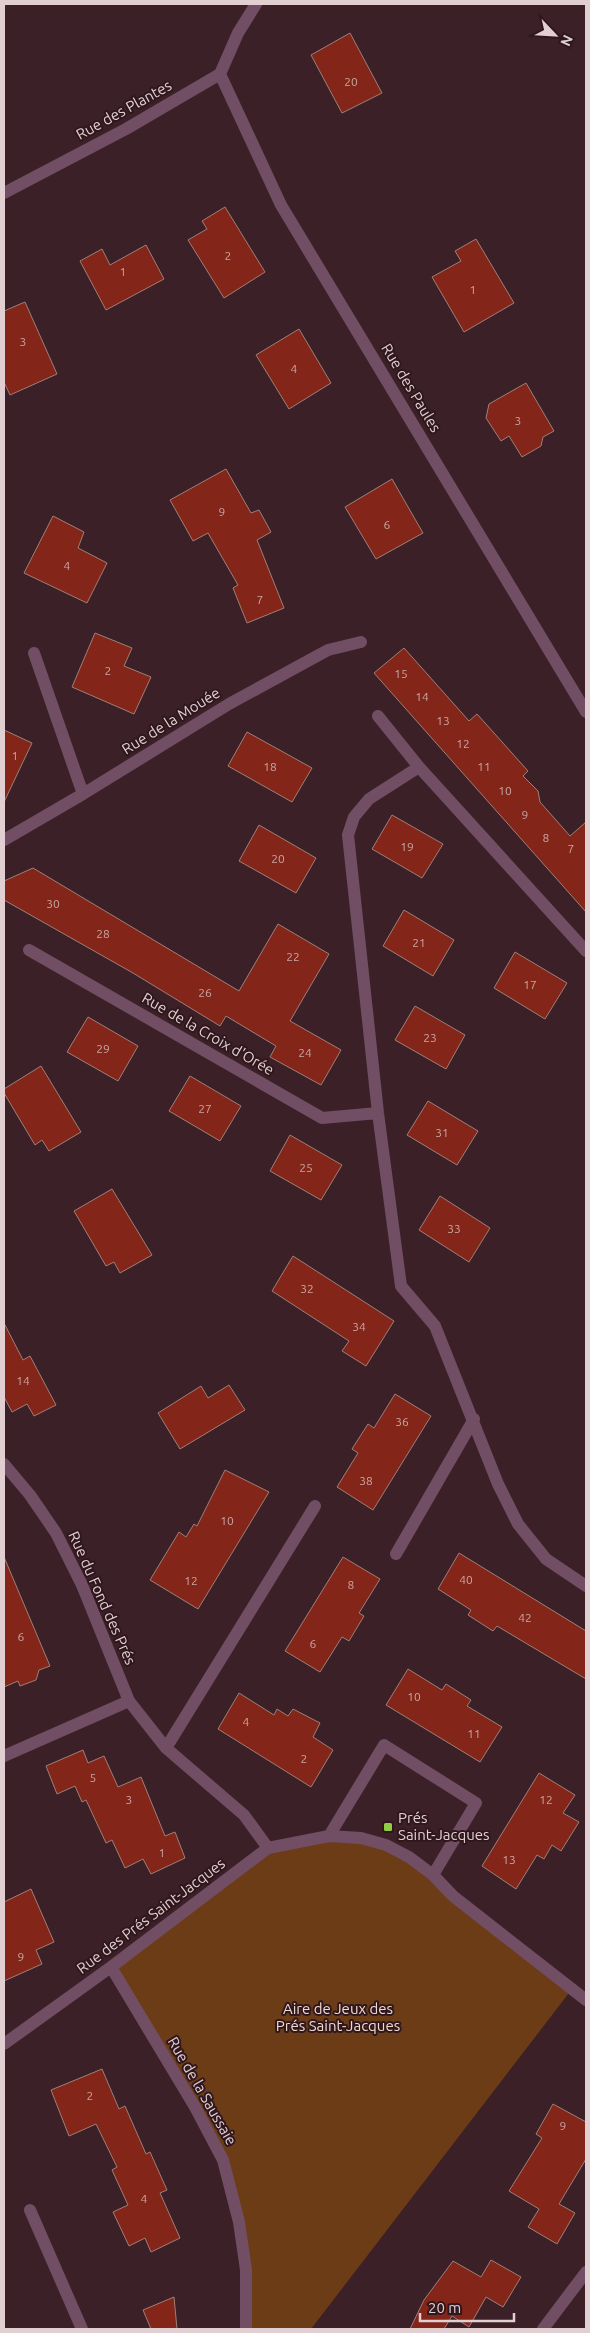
<svg xmlns="http://www.w3.org/2000/svg" width="590" height="2333" font-family="Ubuntu,sans-serif">
	<style>
		.green { fill: #6c3c16 }
		.building { fill: #832619; stroke: #9f7f79 }
		.lines { fill: none; stroke-linecap: round; stroke-linejoin: round }
		.minor { stroke: #714e64; stroke-width: 12 }
		.poi-dot { fill: #8fcd41; stroke: #30171d; stroke-width: 2 }
		.labels { text-anchor: middle; stroke-width: 4; stroke-linejoin: round; paint-order: stroke }
		.number-label { font-size: 12px; fill: #caa5a4 }
		.street-label { font-size: 15px; fill: #e1cfd2; stroke: #30171d }
		.poi-label { font-size: 15px; fill: #e1cfd2; stroke: #30171d; text-anchor: start }
		.park-label { font-size: 15px; fill: #f0dacb; stroke: #30171d }
	</style>
	<rect width="100%" height="100%" fill="#3b2127"/>
	<path class="green" d="M329 1836 386 1845 572 1989 311 2329H246V2270L223 2160 111 1967 268 1848Z"/>
	<path class="building" d="M350 33 382 93 342 113 311 55Z
		M225 207 265 272 224 298 188 240 207 229 202 221Z
		M476 239 514 303 464 332 432 277 461 261 455 251Z
		M146 245 164 279 106 310 80 261 102 249 110 265Z
		M25 302 57 374 10 395 4 382V311Z
		M299 329 331 383 289 409 256 355Z
		M526 383 554 431 543 437 541 446 522 457 509 436 501 441 486 418 489 404Z
		M226 469 251 513 259 510 271 532 257 540 284 608 247 623 233 588 238 585 208 533 193 541 170 500Z
		M392 479 423 533 376 559 345 507Z
		M53 516 84 532 78 548 107 563 87 603 24 573Z
		M95 633 132 648 124 666 151 677 134 714 72 687Z
		M404 648 469 721 477 714 528 771 523 776 538 791 540 802 570 836 586 822V912L374 673Z
		M4 730 32 743 4 802Z
		M247 732 312 768 292 802 228 766Z
		M392 815 443 844 422 878 372 849Z
		M259 825 316 858 296 893 239 861Z
		M33 868 239 991 278 924 329 954 290 1021 341 1050 321 1085 270 1057 276 1046 226 1016 220 1026 133 973 4 900V881Z
		M404 910 454 940 433 976 383 946Z
		M515 952 567 983 545 1019 494 988Z
		M415 1006 465 1035 446 1069 395 1040Z
		M88 1017 138 1046 118 1081 67 1052Z
		M41 1066 81 1132 49 1151 42 1140 35 1145 4 1093V1089Z
		M190 1076 241 1106 220 1141 169 1111Z
		M428 1101 478 1131 457 1165 407 1135Z
		M290 1135 342 1165 321 1200 270 1171Z
		M112 1189 152 1255 120 1273 114 1262 106 1266 74 1211Z
		M440 1196 490 1228 469 1262 419 1230Z
		M293 1256 394 1321 366 1366 342 1351 349 1341 272 1291Z
		M4 1323 23 1360 30 1356 56 1405 34 1416 27 1404 12 1412 4 1397Z
		M229 1385 245 1410 180 1449 158 1413 201 1386 208 1398Z
		M395 1394 431 1416 373 1510 337 1487 358 1453 352 1449 368 1424 374 1428Z
		M225 1470 269 1492 198 1609 150 1580 179 1532 186 1537 194 1524 197 1526Z
		M459 1553 586 1631V1679L497 1626 493 1631 468 1615 471 1610 438 1589Z
		M4 1557 50 1666 39 1670 36 1680 20 1686 18 1681 4 1687Z
		M343 1557 380 1579 359 1613 364 1616 349 1641 342 1637 320 1672 285 1651Z
		M408 1669 442 1690 446 1684 471 1700 467 1706 502 1727 480 1762 386 1705Z
		M239 1693 274 1715 277 1709 288 1716 293 1709 320 1723 313 1737 333 1750 311 1787 218 1729Z
		M83 1750 88 1763 104 1756 118 1787 141 1777 165 1836 175 1832 185 1858 151 1874 143 1859 125 1868 112 1840 106 1843 86 1800 82 1802 75 1786 57 1794 46 1766Z
		M539 1773 575 1795 563 1813 579 1822 561 1851 552 1845 544 1859 537 1855 516 1889 482 1866Z
		M31 1889 54 1942 36 1950 42 1964 4 1981V1902Z
		M102 2069 119 2109 125 2106 146 2154 150 2152 167 2190 160 2193 180 2238 151 2252 145 2238 129 2246 113 2212 128 2205 112 2170 117 2167 96 2124 69 2136 51 2090Z
		M553 2104 586 2122V2159L559 2204 575 2213 557 2244 528 2227 539 2209 509 2191 542 2138 536 2134Z
		M491 2260 521 2277 503 2307 486 2297 469 2327 452 2316 444 2329H410L424 2300 453 2261 481 2277Z
		M174 2297 177 2329H151L143 2310Z"/>
	<g class="lines">
		<path class="minor" d="M220 74 281 205 586 712
			M4 193 126 129 220 74 238 33 256 4
			M34 653 83 794
			M378 716 419 767 586 951
			M419 767 369 799 354 817 348 835 378 1113 401 1286 435 1326 498 1484 518 1524 546 1559 586 1586
			M4 840 83 794 229 704 328 650 361 642
			M29 950 322 1118 378 1113
			M4 1464 30 1495 56 1533 82 1585 129 1701 166 1748 244 1815 268 1848
			M396 1554 474 1419
			M166 1748 315 1506
			M4 1756 129 1701
			M329 1836 384 1745 476 1803 433 1875
			M111 1967 195 2107 223 2160 239 2222 246 2270V2329
			M4 2044 111 1967 268 1848 329 1836 361 1838 386 1845 409 1857 433 1875 453 1896 586 2000
			M30 2210 82 2329
			M543 2329 586 2272"/>
	</g>
	<rect class="poi-dot" x="383" y="1822" width="10" height="10" rx="2.5"/>
	<g class="labels">
		<g class="number-label">
			<text x="351" y="86">20</text>
			<text x="228" y="260">2</text>
			<text x="123" y="276">1</text>
			<text x="473" y="294">1</text>
			<text x="23" y="346">3</text>
			<text x="294" y="373">4</text>
			<text x="518" y="425">3</text>
			<text x="222" y="516">9</text>
			<text x="387" y="529">6</text>
			<text x="67" y="570">4</text>
			<text x="260" y="604">7</text>
			<text x="108" y="675">2</text>
			<text x="401" y="678">15</text>
			<text x="422" y="701">14</text>
			<text x="443" y="725">13</text>
			<text x="463" y="748">12</text>
			<text x="15" y="760">1</text>
			<text x="270" y="771">18</text>
			<text x="484" y="771">11</text>
			<text x="505" y="795">10</text>
			<text x="525" y="819">9</text>
			<text x="546" y="842">8</text>
			<text x="407" y="851">19</text>
			<text x="571" y="853">7</text>
			<text x="278" y="863">20</text>
			<text x="53" y="908">30</text>
			<text x="103" y="938">28</text>
			<text x="419" y="947">21</text>
			<text x="293" y="961">22</text>
			<text x="530" y="989">17</text>
			<text x="205" y="997">26</text>
			<text x="430" y="1042">23</text>
			<text x="103" y="1053">29</text>
			<text x="305" y="1057">24</text>
			<text x="205" y="1113">27</text>
			<text x="442" y="1137">31</text>
			<text x="306" y="1172">25</text>
			<text x="454" y="1233">33</text>
			<text x="307" y="1293">32</text>
			<text x="359" y="1331">34</text>
			<text x="23" y="1385">14</text>
			<text x="402" y="1426">36</text>
			<text x="366" y="1485">38</text>
			<text x="227" y="1525">10</text>
			<text x="466" y="1584">40</text>
			<text x="191" y="1585">12</text>
			<text x="351" y="1589">8</text>
			<text x="525" y="1622">42</text>
			<text x="21" y="1641">6</text>
			<text x="313" y="1648">6</text>
			<text x="414" y="1701">10</text>
			<text x="246" y="1726">4</text>
			<text x="474" y="1738">11</text>
			<text x="304" y="1763">2</text>
			<text x="93" y="1782">5</text>
			<text x="129" y="1804">3</text>
			<text x="546" y="1804">12</text>
			<text x="162" y="1857">1</text>
			<text x="509" y="1864">13</text>
			<text x="21" y="1961">9</text>
			<text x="90" y="2100">2</text>
			<text x="563" y="2130">9</text>
			<text x="144" y="2203">4</text>
		</g>
		<g class="street-label">
			<text transform="translate(124 110) rotate(-29)" y="5">Rue des Plantes</text>
			<text transform="translate(411 388) rotate(59)" y="5">Rue des Paules</text>
			<text transform="translate(171 721) rotate(-32)" y="5">Rue de la Mouée</text>
			<text transform="translate(208 1034) rotate(30)" y="5">Rue de la Croix d'Orée</text>
			<text transform="translate(102 1598) rotate(66)" y="5">Rue du Fond des Prés</text>
			<text transform="translate(151 1916) rotate(-37)" y="5">Rue des Prés Saint-Jacques</text>
			<text transform="translate(202 2091) rotate(60)" y="5">Rue de la Saussaie</text>
		</g>
		<g class="poi-label">
			<text x="398" y="1823">Prés<tspan x="398" dy="17">Saint-Jacques</tspan></text>
		</g>
		<g class="park-label">
			<text x="338" y="2014">Aire de Jeux des<tspan x="338" dy="17">Prés Saint-Jacques</tspan></text>
		</g>
	</g>
	<rect width="590" height="2333" fill="none" stroke="#e1cfd2" stroke-width="10"/>
	<g transform="translate(555 35) rotate(115)" stroke="#30171d" stroke-width="4" paint-order="stroke">
	<path d="M0-4L9 19L0 12L-9 19Z" fill="#e1cfd2"/>
	<text y="-8" font-size="14" font-weight="bold" text-anchor="middle" fill="#e1cfd2">N</text>
	</g>
	<path d="M420 2313v8h94v-8" fill="none" stroke="#e1cfd2" stroke-width="2.5"/>
	<text x="428" y="2313" font-size="15" fill="#e1cfd2" stroke="#30171d" stroke-width="4" paint-order="stroke">20 m</text>
</svg>
